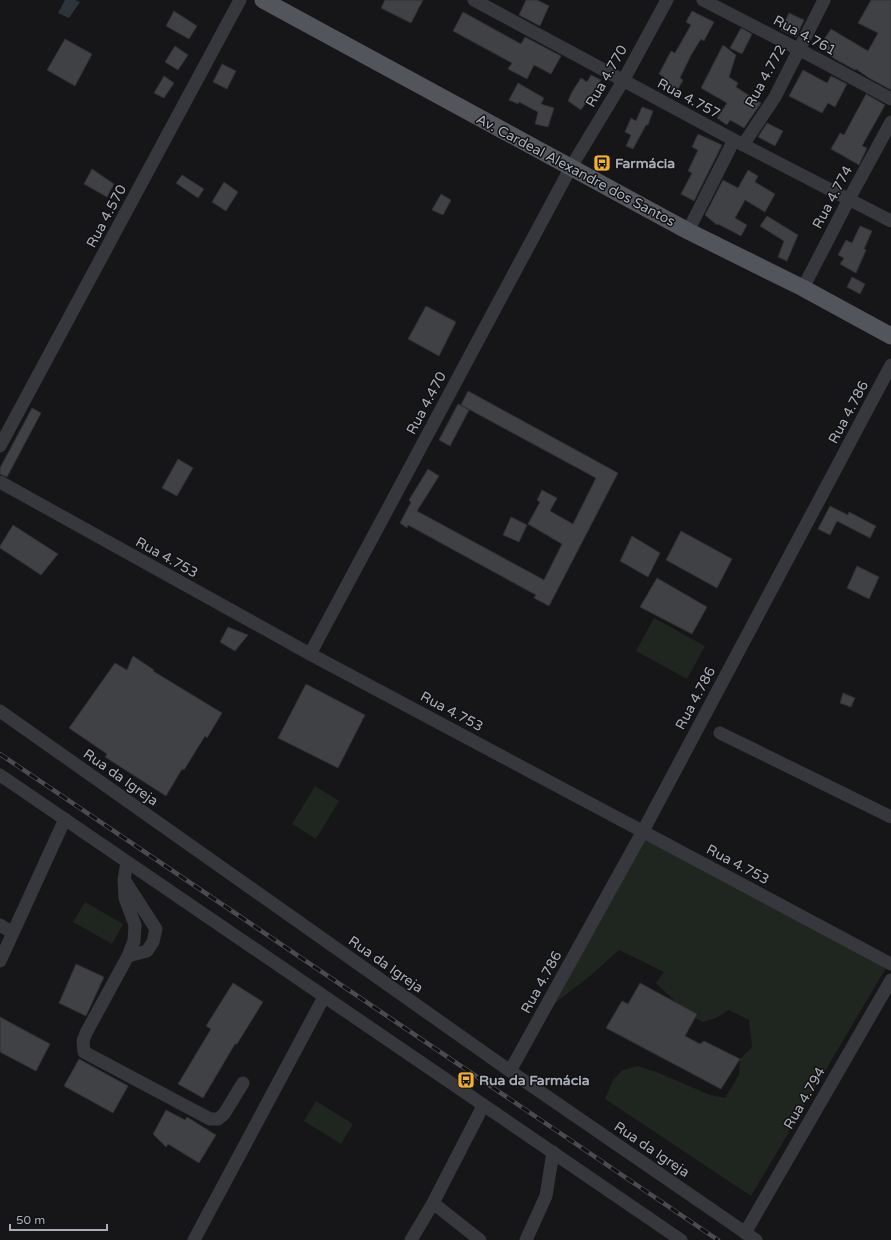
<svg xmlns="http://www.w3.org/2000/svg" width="891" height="1240" font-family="'Varela Round',sans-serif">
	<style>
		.green { fill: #1e261f }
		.water { fill: #2c353c }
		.building { fill: #404145; stroke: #303034 }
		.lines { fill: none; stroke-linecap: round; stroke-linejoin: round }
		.minor { stroke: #37383d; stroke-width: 13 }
		.major { stroke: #53555c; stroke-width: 17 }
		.rail-casing { stroke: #4a4c52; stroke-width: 4.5 }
		.rail { stroke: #111113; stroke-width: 3; stroke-dasharray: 9; stroke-linecap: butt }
		.labels { text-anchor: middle; stroke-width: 3; stroke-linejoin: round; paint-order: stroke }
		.street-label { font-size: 14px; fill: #a8adb8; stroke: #111113 }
		.poi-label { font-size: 14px; font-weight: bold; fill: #a8adb8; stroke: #111113; text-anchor: start }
	</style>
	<rect width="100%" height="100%" fill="#161618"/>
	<path class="green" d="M654 618 705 646 687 679 636 651Z
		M315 786 339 801 316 839 292 824Z
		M643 831 886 968 751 1196 605 1099 613 1080 623 1070 637 1066 659 1073 710 1095 725 1098 739 1075 740 1059 752 1047 749 1020 729 1010 716 1018 703 1022 689 1015 656 983 664 972 619 950 590 976 555 1003Z
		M85 902 123 924 112 944 73 922Z
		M316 1101 353 1124 341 1144 304 1121Z"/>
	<path class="water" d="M65 0H75L80 2 69 18 58 13Z"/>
	<path class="building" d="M385 0H423L411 23 381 8Z
		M526 0H537L549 6 540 26 519 15Z
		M871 0H891V90L869 78 856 69 855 70 835 59 825 52 827 48 821 44 831 29 868 51 878 33 858 23Z
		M174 11 197 26 189 39 166 26Z
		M692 11 714 22 704 41 701 39 691 55 680 78 683 80 677 91 661 82 664 77 659 74 671 51 675 53 691 25 686 22Z
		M463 12 521 44 525 37 561 56 551 74 534 65 527 79 508 69 512 63 453 31Z
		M789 13 804 20 796 37 781 30Z
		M741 28 752 34 742 54 730 48Z
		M65 39 92 54 75 86 47 70Z
		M723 45 736 55 729 77 738 83 736 87 761 103 744 128 730 120 727 125 717 118 727 103 701 88Z
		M175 46 188 55 178 70 165 62Z
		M222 64 236 71 227 89 213 82Z
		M803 70 827 83 831 76 847 84 835 107 828 103 822 113 789 96Z
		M591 75 601 80 581 110 568 101 572 92 581 78 587 82Z
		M164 76 174 83 164 98 154 93Z
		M518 83 544 98 541 104 554 108 548 127 535 124 538 112 519 102 518 104 509 100Z
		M866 94 885 105 862 146 867 148 859 165 831 149 840 133 844 135Z
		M642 107 653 111 648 125H646L633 149 626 146 631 135 625 132 631 118 636 121Z
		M767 123 783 131 775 146 758 137Z
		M698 134 722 145 694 201 681 194 692 173 688 171 698 150 692 147Z
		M92 169 114 184 107 197 84 184Z
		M748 170 758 176 755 182 775 194 765 212 745 200 735 218 747 225 741 236 718 224 717 225 705 215 723 180 738 188Z
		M182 175 204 189 198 198 176 183Z
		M224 182 238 192 226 211 212 202Z
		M441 194 451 200 443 215 432 210Z
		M767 216 798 235 787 261 778 257 784 241 760 226Z
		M860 226 872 231 864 249 866 250 856 273 840 264 844 258 838 255 846 240 852 243Z
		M852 277 865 284 860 294 847 287Z
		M426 306 456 322 439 356 408 339Z
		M468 391 618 473 549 606 534 598 536 595 408 525 407 528 400 523 411 502 409 500 428 469 439 476 417 511 544 580 562 544 528 524 540 502 537 500 542 490 557 498 550 511 573 524 596 478 461 405Z
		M458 404 469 410 450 446 439 440Z
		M32 408 41 413 7 477 0 474V468Z
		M178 459 193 468 177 496 162 488Z
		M830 506 848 515 849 512 876 526 870 538 837 521 830 535 818 529Z
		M511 517 527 525 519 542 503 535Z
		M13 525 58 554 41 575 0 548V546Z
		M681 531 732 559 717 588 666 560Z
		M632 536 660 553 648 577 620 561Z
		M857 566 879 577 869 599 847 588Z
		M657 578 707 607 692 634 640 607Z
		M228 627 248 635 235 651 220 642Z
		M133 656 154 670 153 671 222 713 207 738 205 736 184 770 182 769 166 796 105 757 107 754 69 728 115 663 127 670Z
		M306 684 365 715 338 768 278 738Z
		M843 693 855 698 851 707 840 703Z
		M76 964 104 977 86 1016 59 1003Z
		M233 983 263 1002 237 1044H235L203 1098 178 1084 211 1029 206 1026Z
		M640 983 697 1014 685 1036 700 1044 704 1041 740 1059 721 1089 606 1028 622 1001 628 1004Z
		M0 1017 50 1044 36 1071 0 1052Z
		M79 1059 128 1086 113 1113 64 1086Z
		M166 1110 185 1120 187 1117 216 1135 199 1163 168 1144 166 1147 153 1134Z"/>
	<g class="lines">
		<path class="minor" d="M474 0 734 140 891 221
			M703 0 821 61 891 99
			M743 145 775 97 824 0
			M688 231 734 140
			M803 288 849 199 891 122
			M0 446 240 0
			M0 482 310 654 891 964
			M310 654 571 167 623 81 667 0
			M0 711 510 1071 756 1240
			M720 733 891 817
			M0 775 681 1240
			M127 862 124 880 125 898 135 925 134 941 128 956 86 1033 83 1041 84 1052 210 1119H218L224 1114 243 1083
			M125 881 156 929 153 942 147 951 128 956
			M0 925 13 933
			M0 961 65 819
			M510 1071 643 831 891 365
			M433 1203 480 1240
			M745 1233 891 980
			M194 1240 324 997
			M411 1240 433 1203 483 1106
			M526 1240 546 1196 553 1152"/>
		<path class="major" d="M263 0 688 231 803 288 891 336"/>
		<g class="rail-casing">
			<path id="rail" d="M0 754 718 1240"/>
		</g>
		<use href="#rail" class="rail"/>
	</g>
	<defs>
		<g id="bus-square" transform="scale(0.9)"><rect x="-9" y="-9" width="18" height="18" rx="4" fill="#f2b134" stroke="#111113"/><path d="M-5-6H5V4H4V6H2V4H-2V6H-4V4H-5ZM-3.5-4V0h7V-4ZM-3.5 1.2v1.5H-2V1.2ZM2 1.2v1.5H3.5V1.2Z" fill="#111"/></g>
	</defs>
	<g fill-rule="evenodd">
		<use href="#bus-square" x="602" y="163"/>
		<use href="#bus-square" x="466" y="1080"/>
	</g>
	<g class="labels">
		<g class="street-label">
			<text transform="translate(805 35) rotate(28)" y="5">Rua 4.761</text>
			<text transform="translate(606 76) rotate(-60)" y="5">Rua 4.770</text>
			<text transform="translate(765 76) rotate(-61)" y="5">Rua 4.772</text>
			<text transform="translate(689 98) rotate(28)" y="5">Rua 4.757</text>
			<text transform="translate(576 170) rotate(28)" y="5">Av. Cardeal Alexandre dos Santos</text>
			<text transform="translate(832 197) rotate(-62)" y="5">Rua 4.774</text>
			<text transform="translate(106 216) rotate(-62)" y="5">Rua 4.570</text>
			<text transform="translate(426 403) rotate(-62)" y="5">Rua 4.470</text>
			<text transform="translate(848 412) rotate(-62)" y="5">Rua 4.786</text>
			<text transform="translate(167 557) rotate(29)" y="5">Rua 4.753</text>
			<text transform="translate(695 698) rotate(-62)" y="5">Rua 4.786</text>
			<text transform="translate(452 711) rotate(28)" y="5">Rua 4.753</text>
			<text transform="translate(121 777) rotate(35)" y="5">Rua da Igreja</text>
			<text transform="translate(738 864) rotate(28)" y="5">Rua 4.753</text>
			<text transform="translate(386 964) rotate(35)" y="5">Rua da Igreja</text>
			<text transform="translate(541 982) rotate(-61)" y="5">Rua 4.786</text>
			<text transform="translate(804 1098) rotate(-60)" y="5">Rua 4.794</text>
			<text transform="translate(652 1149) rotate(34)" y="5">Rua da Igreja</text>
		</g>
		<g class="poi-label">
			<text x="615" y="168">Farmácia</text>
			<text x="479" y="1085">Rua da Farmácia</text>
		</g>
	</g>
	<path d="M10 1224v6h97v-6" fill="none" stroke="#a8adb8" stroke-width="2"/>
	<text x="16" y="1224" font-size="12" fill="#a8adb8" stroke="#111113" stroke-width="3" paint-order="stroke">50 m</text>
</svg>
